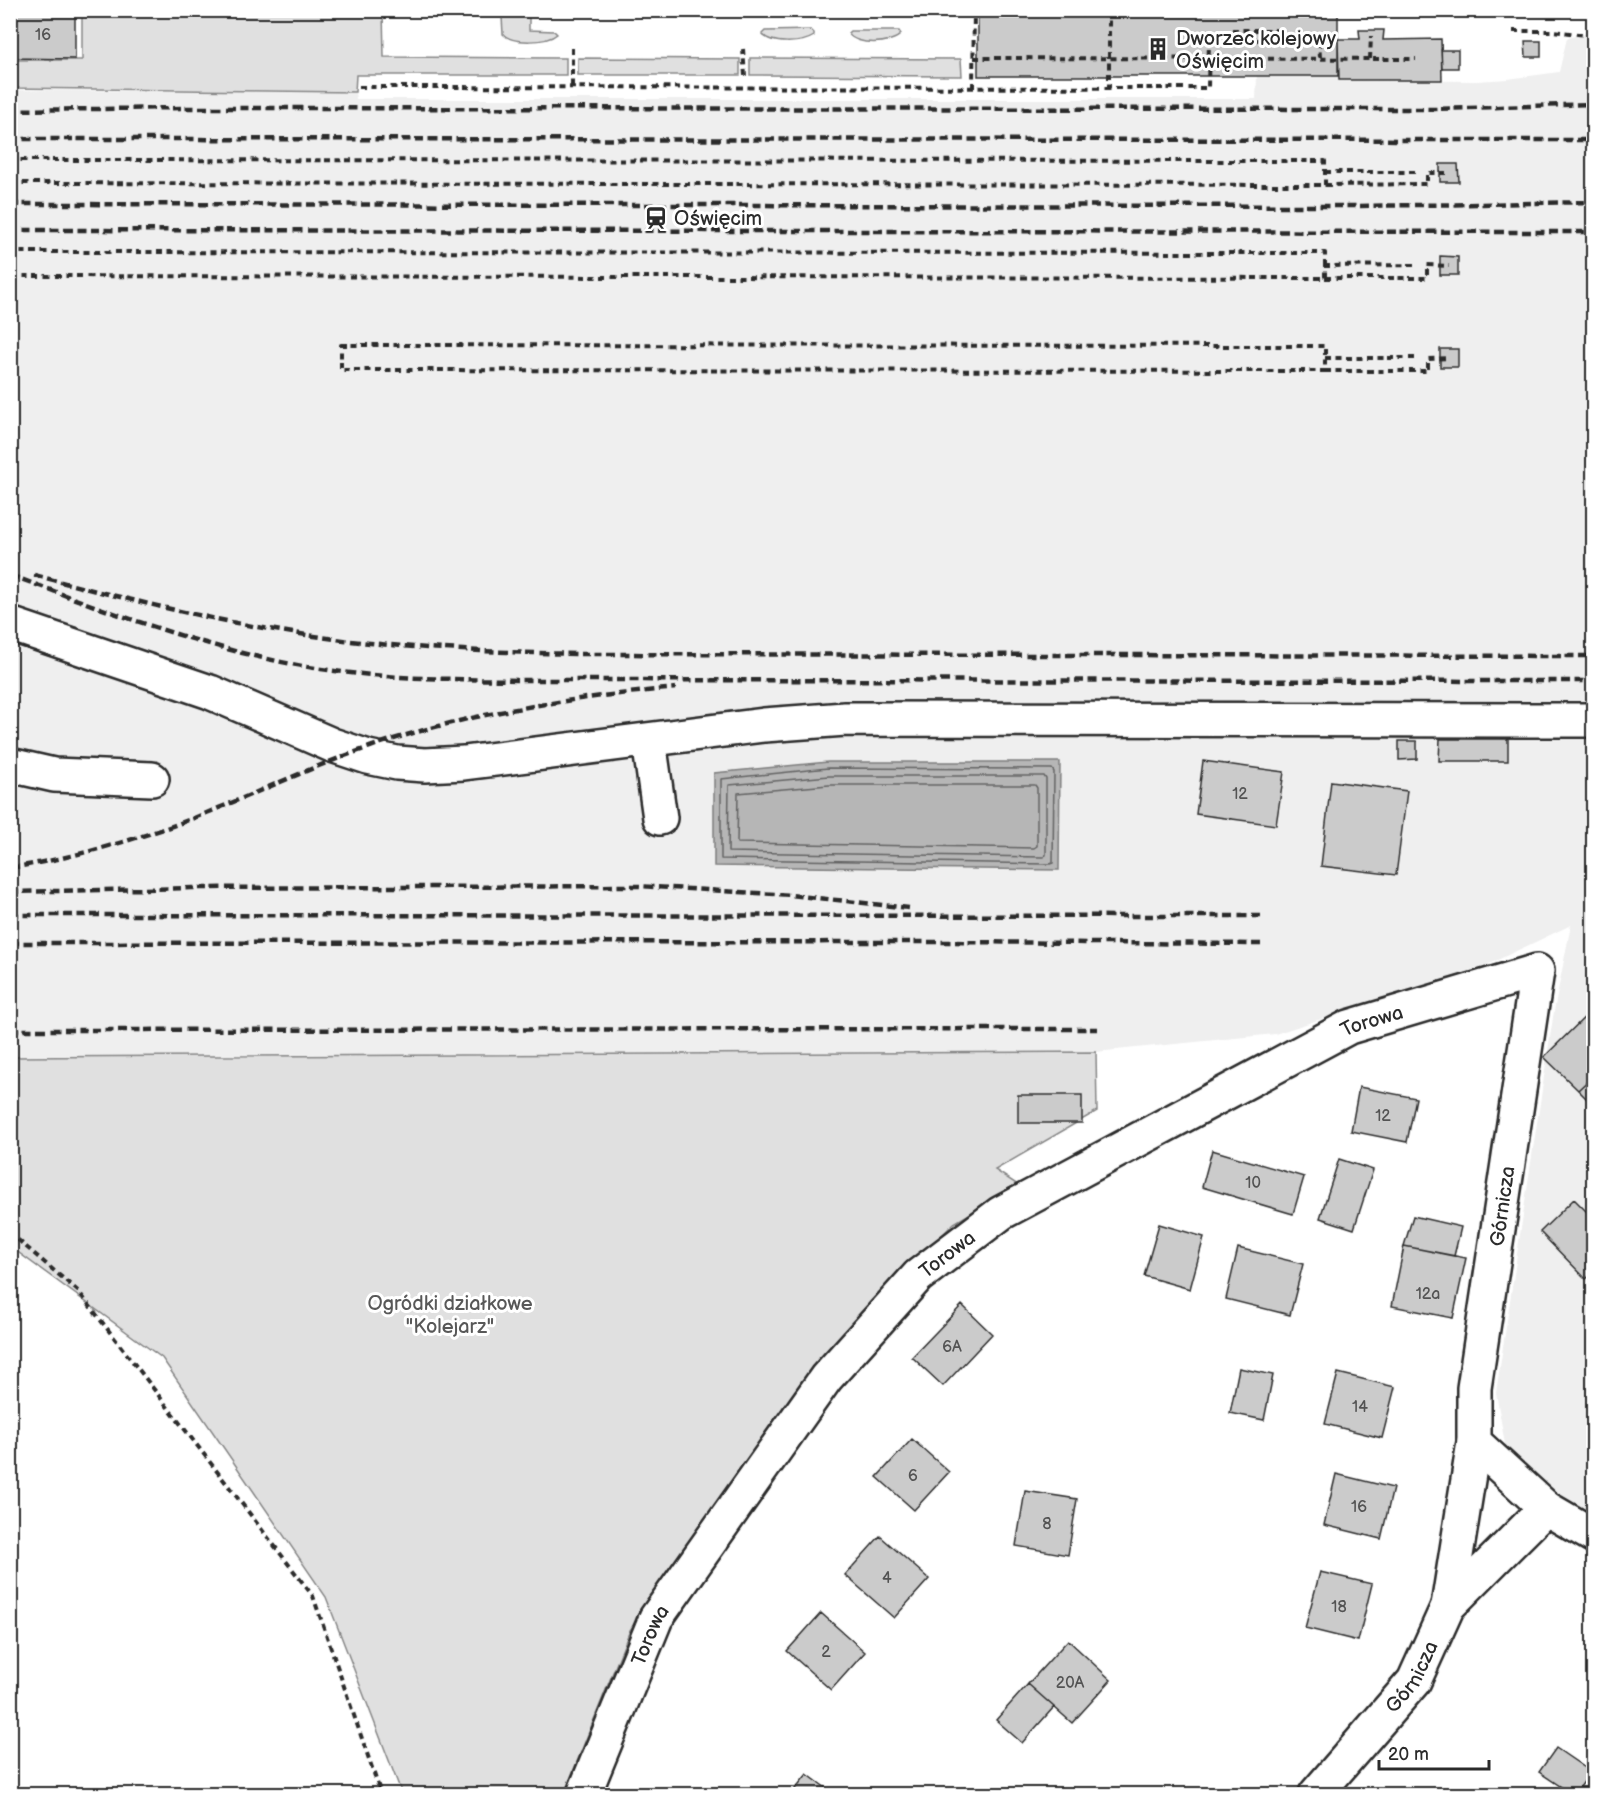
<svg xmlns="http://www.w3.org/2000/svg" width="1604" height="1805" font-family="'Balsamiq Sans',sans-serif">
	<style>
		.built { fill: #efefef }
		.green { fill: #e0e0e0; stroke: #868686; stroke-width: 1.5 }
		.water { fill: #b6b6b6; stroke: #7e7e7e; stroke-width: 1.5 }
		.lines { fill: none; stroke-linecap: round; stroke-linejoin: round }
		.shore { stroke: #636363; stroke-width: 1.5 }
		.building { fill: #cbcbcb; stroke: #2b2b2b; stroke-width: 1.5 }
		.minor-casing { stroke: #2b2b2b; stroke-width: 38 }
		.path { stroke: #2b2b2b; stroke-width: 4; stroke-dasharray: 6 4.5; stroke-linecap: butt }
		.minor { stroke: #fff; stroke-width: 33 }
		.rail { stroke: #2b2b2b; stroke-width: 4.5; stroke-dasharray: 9 4.5; stroke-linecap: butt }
		.labels { text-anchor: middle; stroke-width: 6; stroke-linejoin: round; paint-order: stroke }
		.number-label { font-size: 16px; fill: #535353 }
		.poi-label { font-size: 20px; fill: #2b2b2b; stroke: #fff; text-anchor: start }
		.street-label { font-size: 20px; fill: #2b2b2b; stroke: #fff }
		.park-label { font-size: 20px; fill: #585858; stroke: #fff }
	</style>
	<rect width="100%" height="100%" fill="#fff"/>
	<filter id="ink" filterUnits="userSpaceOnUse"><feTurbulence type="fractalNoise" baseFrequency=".0167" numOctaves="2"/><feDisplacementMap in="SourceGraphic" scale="12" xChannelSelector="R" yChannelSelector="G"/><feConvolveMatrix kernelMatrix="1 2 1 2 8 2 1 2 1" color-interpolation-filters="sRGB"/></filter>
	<g filter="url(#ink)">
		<path class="built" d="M1593 32V1514L1509 1467 1496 1393 1554 1011 1571 925 1487 965 1275 1034 1096 1052 11 1057 10 90 355 92 356 99H1256L1257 76H1338L1339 80 1477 81 1508 79 1559 72 1567 38Z"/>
		<path class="green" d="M82 11H383L384 57 566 58V75H356L355 92 11 88V60H82Z
			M502 17H529V30L554 31 557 34C547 43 512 44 503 34Z
			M811 30 814 33V36C802 44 771 45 762 34L765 31Z
			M850 31H899L901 34C892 45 855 46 848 33Z
			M578 58 740 59V75H578Z
			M750 58 961 59 962 76 750 75Z
			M1096 1052 1097 1111 995 1170 1018 1185 954 1223 866 1311 736 1474 630 1630 564 1794H402L326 1597 162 1358 11 1247V1057Z"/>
		<path class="water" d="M828 762H1060L1059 870 714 866V773Z"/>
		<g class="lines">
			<path class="shore" d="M828 768 1052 769 1054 772 1053 863 1050 864 721 859V779Z
				M829 776H1044L1046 779V855L1043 857 728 852 729 785Z
				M829 785H1035L1037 788V846L1034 848 737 843 738 793Z"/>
		</g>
		<path class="building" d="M10 10H75V59L10 58Z
			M978 10H1338V76H978Z
			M1359 30H1384L1383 40 1441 39 1442 80H1339L1338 39H1360Z
			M1525 41H1541V57H1526Z
			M1441 50H1458V68H1442Z
			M1440 164H1458L1459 182H1440Z
			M1440 256 1458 257V275H1440Z
			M1440 349H1458V367H1440Z
			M1440 739H1508V761H1439Z
			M1399 741H1417V759L1399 760Z
			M1203 761 1284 772 1276 825 1196 814Z
			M1331 781 1407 791 1396 875 1321 866Z
			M1594 1008V1075L1578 1090 1544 1057Z
			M1594 1075V1106L1578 1090Z
			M1359 1087 1416 1098 1407 1142 1351 1131Z
			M1018 1095H1082V1123H1018Z
			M1212 1150 1304 1177 1293 1214 1202 1187Z
			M1339 1159 1373 1170 1354 1229 1320 1218Z
			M1574 1199 1594 1219V1272L1586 1279 1540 1232Z
			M1413 1216 1461 1227 1454 1256 1404 1246Z
			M1159 1224 1204 1237 1190 1289 1144 1276Z
			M1404 1246 1466 1258 1453 1318 1392 1306Z
			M1238 1248 1303 1264 1290 1315 1226 1299Z
			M962 1305 992 1334 943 1386 912 1357Z
			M1239 1368 1273 1375 1264 1420 1230 1413Z
			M1338 1373 1395 1387 1382 1438 1325 1424Z
			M912 1439 949 1472 914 1510 877 1477Z
			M1336 1474 1393 1488 1381 1539 1324 1525Z
			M1025 1491 1077 1499 1068 1555 1016 1546Z
			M880 1536 929 1579 894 1618 845 1575Z
			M1320 1572 1372 1584 1358 1641 1305 1628Z
			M821 1613 865 1652 831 1690 787 1651Z
			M1068 1640 1111 1680 1072 1723 1028 1684Z
			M1028 1684 1054 1707 1022 1743 996 1720Z
			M1556 1748 1591 1772 1575 1794H1572L1539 1772Z
			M807 1774 834 1794H791Z"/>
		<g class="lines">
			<g class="minor-casing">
				<g id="minor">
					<path d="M10 624 210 692 332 745 368 757 397 763 425 765 464 763 764 725 845 719 1594 720"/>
					<path d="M649 741 660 818"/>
					<path d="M10 765 54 775 152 779"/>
					<path d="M1448 1606 1474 1442"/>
					<path id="s1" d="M584 1794 656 1618 826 1378 918 1276 1001 1213 1349 1027 1537 971 1474 1388V1442L1546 1508"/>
					<path id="s2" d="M1316 1794 1414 1681 1448 1606 1546 1508 1594 1536"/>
				</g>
			</g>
			<path class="path" d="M1109 10V88
				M1109 11H1133
				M1232 30H1275L1274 40
				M1513 31H1553L1594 36
				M572 48V88
				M743 49 745 76
				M974 58 1416 59
				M1370 59 1371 36
				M359 87 1208 88 1209 40H1319L1320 58
				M973 88 974 10
				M10 160 1325 161V185L10 183
				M1325 172H1416
				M1325 185 1427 184V173H1449
				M10 252 1325 253V278L10 276
				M1324 266 1416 265
				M1325 278H1427V265L1449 266
				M341 345 1325 346V371L341 370Z
				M1325 358H1416
				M1325 371H1428V359L1449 358
				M10 1233 79 1292 313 1596 381 1794"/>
			<use href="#minor" class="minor"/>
			<path class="rail" d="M10 110 187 108 1436 109 1594 104
				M10 139 1594 140
				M10 204 1360 206 1594 202
				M10 230 1594 232
				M10 575C111 612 214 653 321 669 386 679 452 679 517 680L1594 681
				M34 575C126 599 220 623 314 636 402 649 490 652 578 654L1594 656
				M10 868C73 858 135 840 194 818 253 795 310 767 370 747 469 712 572 698 676 688
				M10 892 192 888 638 886 791 895 909 908
				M10 915 1261 916
				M10 943 943 942 1261 944
				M10 1030 1098 1029"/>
		</g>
	</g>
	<defs>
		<g id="building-bare" transform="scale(1.8)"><path d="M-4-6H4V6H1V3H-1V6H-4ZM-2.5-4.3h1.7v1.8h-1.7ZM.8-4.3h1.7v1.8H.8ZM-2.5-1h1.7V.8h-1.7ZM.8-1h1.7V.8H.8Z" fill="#2b2b2b" stroke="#fff" stroke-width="2.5" paint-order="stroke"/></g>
		<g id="station-bare" transform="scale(1.8)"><path d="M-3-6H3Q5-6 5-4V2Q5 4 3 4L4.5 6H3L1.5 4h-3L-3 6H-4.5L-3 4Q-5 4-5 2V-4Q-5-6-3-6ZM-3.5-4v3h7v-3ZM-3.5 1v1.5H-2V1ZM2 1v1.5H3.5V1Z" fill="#2b2b2b" stroke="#fff" stroke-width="2.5" paint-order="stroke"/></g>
	</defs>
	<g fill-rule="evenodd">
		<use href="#building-bare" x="1158" y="49"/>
		<use href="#station-bare" x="656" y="218"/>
	</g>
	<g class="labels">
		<g class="number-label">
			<text x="43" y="40">16</text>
			<text x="1240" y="799">12</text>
			<text x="1383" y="1121">12</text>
			<text x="1253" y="1188">10</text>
			<text x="1428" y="1299">12a</text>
			<text x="952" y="1352">6A</text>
			<text x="1360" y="1412">14</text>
			<text x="913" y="1481">6</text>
			<text x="1359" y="1512">16</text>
			<text x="1047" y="1529">8</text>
			<text x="887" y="1583">4</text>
			<text x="1339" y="1612">18</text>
			<text x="826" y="1657">2</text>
			<text x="1070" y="1688">20A</text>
		</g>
		<g class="poi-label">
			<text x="1176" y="45">Dworzec kolejowy<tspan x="1176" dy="23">Oświęcim</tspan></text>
			<text x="674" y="225">Oświęcim</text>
		</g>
		<g class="street-label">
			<text dy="7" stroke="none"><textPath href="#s1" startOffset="1144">Torowa</textPath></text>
			<text transform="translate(1502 1206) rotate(-82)" y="7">Górnicza</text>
			<text dy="7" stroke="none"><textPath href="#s1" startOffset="658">Torowa</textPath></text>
			<text dy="7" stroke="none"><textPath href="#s1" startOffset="172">Torowa</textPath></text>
			<text dy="7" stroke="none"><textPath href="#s2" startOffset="152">Górnicza</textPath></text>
		</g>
		<g class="park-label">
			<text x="450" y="1310">Ogródki działkowe<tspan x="450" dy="23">"Kolejarz"</tspan></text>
		</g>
	</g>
	<rect width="1604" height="1805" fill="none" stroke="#fff" stroke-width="36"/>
	<rect x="18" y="18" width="1568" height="1769" fill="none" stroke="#2b2b2b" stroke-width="2" filter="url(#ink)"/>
	<path d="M1379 1760v9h110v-9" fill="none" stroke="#2b2b2b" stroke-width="3"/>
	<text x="1388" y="1760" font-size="18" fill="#2b2b2b" stroke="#ffffff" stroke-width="4.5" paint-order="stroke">20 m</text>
</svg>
